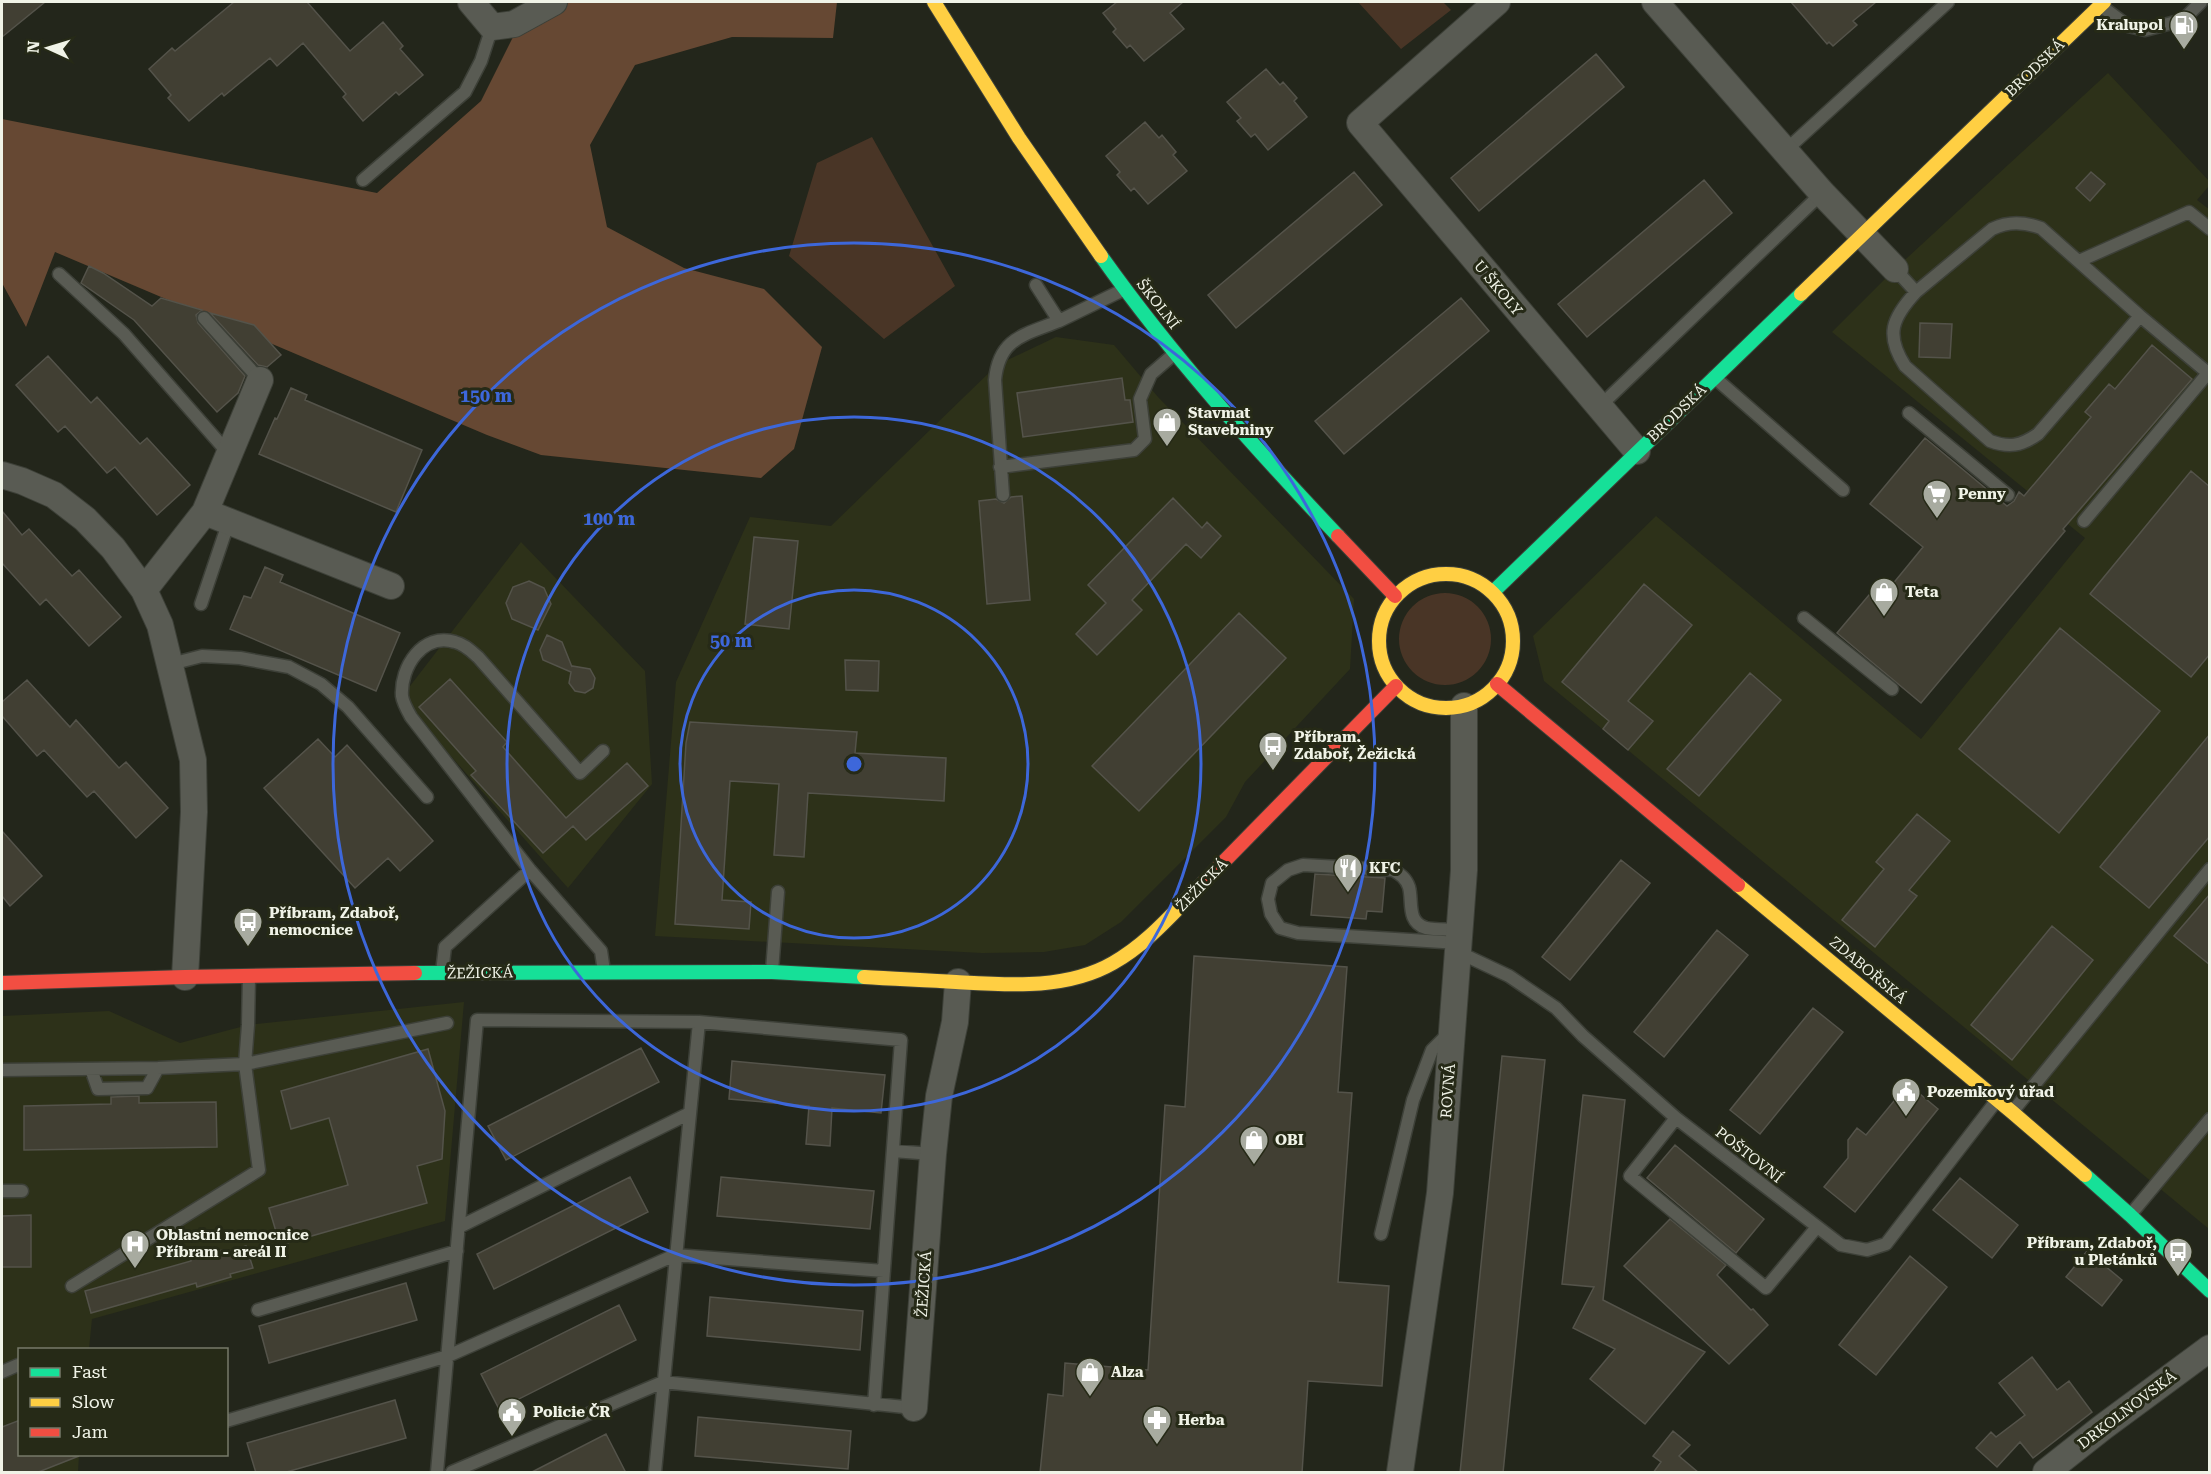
<svg xmlns="http://www.w3.org/2000/svg" width="2211" height="1474" font-family="'Roboto Serif',serif">
	<style>
		.built { fill: #2d3119 }
		.green { fill: #493526 }
		.forest { fill: #664833 }
		.building { fill: #413f33; stroke: #54534a; stroke-width: 1.5 }
		.lines { fill: none; stroke-linecap: round; stroke-linejoin: round }
		.lane-casing { stroke: #3d4038; stroke-width: 15 }
		.street-casing { stroke: #3d4038; stroke-width: 28 }
		.fast-casing { stroke: #3d4038; stroke-width: 16 }
		.slow-casing { stroke: #3d4038; stroke-width: 16 }
		.jam-casing { stroke: #3d4038; stroke-width: 16 }
		.lane { stroke: #595b53; stroke-width: 12 }
		.street { stroke: #595b53; stroke-width: 26 }
		.fast { stroke: #16e098; stroke-width: 14 }
		.slow { stroke: #ffcf43; stroke-width: 14 }
		.jam { stroke: #f24e42; stroke-width: 14 }
		.ring { fill: none; stroke: #3d67da; stroke-width: 3 }
		.labels { text-anchor: middle; stroke-width: 6; stroke-linejoin: round; paint-order: stroke }
		.poi-label { font-size: 15px; font-weight: bold; fill: #f0f3e7; stroke: #262a17; text-anchor: start }
		.street-label { font-size: 15px; fill: #f0f3e7; stroke: #262a17 }
		.centre { fill: #3d67da; stroke: #262a17; stroke-width: 3 }
		.ring-label { font-size: 18px; text-anchor: middle; font-weight: bold; fill: #3d67da; stroke: #262a17; stroke-width: 6; stroke-linejoin: round; paint-order: stroke }
	</style>
	<rect width="100%" height="100%" fill="#23261b"/>
	<path class="built" d="M2108 73 2209 181V186L2197 200 2210 210 2209 1229 1544 681 1533 636 1656 516 1921 739 2085 538 1832 332 1895 269Z
		M1056 337 1114 345 1158 397 1354 599 1350 669 1245 782 1226 817 1121 922 1085 945 1044 952 982 953 655 936 676 682 750 517 831 526 997 365Z
		M521 542 645 671 652 784 568 888 400 699Z
		M464 1002 445 1221 92 1319 89 1349 20 1350V1454L79 1455 78 1472H2V1016L109 1011 180 1043 248 1025Z"/>
	<path class="green" d="M1358 2H1443L1451 10 1401 49Z
		M872 137 955 286 884 339 789 256 817 163Z
		M1399 639a46 46 0 1 1 92 0a46 46 0 1 1-92 0Z"/>
	<path class="forest" d="M565 2H837L833 38 732 37 635 65 590 145 607 227 684 268 764 289 822 347 794 449 761 478 541 455 487 435 55 252 26 327 2 283V119L377 193 481 101 517 29Z"/>
	<path class="building" d="M2 2H45L2 37Z
		M234 2H307L350 51 383 22 403 46 400 49 423 75 399 95 396 92 363 121 343 97 346 94 303 43 277 66 270 58 224 96 222 93 189 121 168 98 171 95 149 69 172 48 175 51Z
		M1117 2H1183L1170 13 1184 29 1144 61 1130 45 1127 48 1113 32 1116 29 1103 13Z
		M1791 2H1876L1853 21 1857 25 1833 46 1829 42 1827 44Z
		M1596 54 1624 87 1479 211 1451 178Z
		M1266 69 1280 85 1283 82 1297 98 1294 101 1307 117 1268 150 1255 134 1251 137 1237 121 1241 118 1227 102Z
		M1145 122 1159 138 1162 135 1176 152 1173 155 1187 171 1148 204 1134 188 1131 191 1117 175 1120 172 1106 156Z
		M1354 172 1382 205 1236 328 1208 295Z
		M2091 172 2105 184 2090 201 2076 188Z
		M1704 180 1732 213 1587 337 1558 304Z
		M89 266 103 273 152 306 161 298 202 310 196 315 198 323 245 376 238 393 217 412 134 320 81 283Z
		M1461 298 1489 331 1344 454 1315 421Z
		M210 313 254 325 281 355 267 367 258 365Z
		M1920 323 1952 324 1950 358 1919 357Z
		M2152 345 2192 379 2063 529 2065 531 1921 703 1837 633 1869 595 1878 602 1923 547 1870 504 1925 438 2007 506 2014 501 2019 492 2024 496 2091 417 2085 412 2109 384 2115 389Z
		M48 356 91 403 97 397 140 444 147 438 190 485 157 515 115 467 107 473 65 426 58 432 16 385Z
		M1122 378 1125 400H1130L1133 422 1023 437 1017 393Z
		M291 388 307 395 305 400 422 450 396 512 259 454 275 418 277 419Z
		M2191 471 2210 487V654L2191 677 2090 594Z
		M1022 496 1030 600 987 604 979 501 996 499 1004 503 1011 497Z
		M1173 498 1202 528 1207 522 1221 536 1201 558 1186 544 1132 600 1142 610 1097 655 1076 634 1106 603 1088 585Z
		M2 511 22 535 29 529 72 576 79 570 121 617 89 646 46 599 40 605 2 563Z
		M754 537 798 541 789 629 745 624Z
		M265 567 283 575 280 582 400 633 376 691 230 629 244 596 251 598Z
		M529 581 544 588 551 604 538 630 512 619 506 603 513 587Z
		M1644 584 1692 625 1628 701 1653 721 1628 750 1603 729 1609 721 1562 682Z
		M1239 613 1286 658 1139 811 1092 766Z
		M2060 628 2160 711 2059 833 1959 749Z
		M547 635 562 642 572 667V666L590 669 595 678 593 688 585 693 575 691 569 683 571 672 543 660 540 650Z
		M845 660 879 661 878 691 846 690Z
		M1750 673 1781 700 1699 796 1667 769Z
		M450 679 507 742 503 747 566 818 627 763 648 786 586 840 573 826 543 853 471 775 476 771 419 707Z
		M27 680 70 727 76 720 119 768 126 762 168 808 136 838 94 791 87 797 44 750 37 756 2 716V702Z
		M690 722 857 732 855 753 946 758 944 801 808 793 804 857 774 855 779 784 730 781 722 900 751 902 749 929 675 924 686 743Z
		M2210 734V836L2149 908 2100 867Z
		M318 739 335 757 347 745 433 841 400 871 388 858 355 888 264 788Z
		M1917 814 1950 841 1909 890 1917 896 1875 947 1842 920 1884 869 1876 862Z
		M2 831 42 876 10 906 2 896Z
		M1621 860 1650 883 1570 980 1542 957Z
		M1315 874 1385 878 1382 912 1367 911 1366 919 1311 915Z
		M2210 894V965L2174 936Z
		M2052 926 2093 960 2012 1060 1971 1025Z
		M1717 930 1748 955 1664 1057 1634 1032Z
		M1194 956 1347 967 1338 1092 1352 1093 1338 1282 1389 1286 1382 1386 1308 1381 1302 1473H1040L1048 1394 1063 1396 1065 1363 1148 1370 1165 1105 1185 1107Z
		M1813 1008 1843 1032 1760 1134 1730 1110Z
		M641 1048 659 1082 506 1160 488 1126Z
		M428 1049 445 1111 442 1159 417 1166 427 1203 280 1245 269 1208 348 1185 329 1118 291 1129 281 1091Z
		M1502 1056 1545 1060 1522 1284 1503 1473H1460Z
		M732 1061 885 1075 881 1113 832 1108 830 1146 806 1144 809 1106 729 1099Z
		M1908 1084 1938 1109 1855 1212 1824 1187 1848 1158V1140L1857 1128 1866 1135Z
		M1583 1095 1625 1100 1603 1300 1705 1352 1645 1424 1590 1379 1615 1349 1573 1328 1594 1287 1562 1284Z
		M139 1096V1103L216 1102 217 1147 24 1150V1106L111 1104V1097Z
		M1675 1145 1764 1219 1736 1253 1647 1178Z
		M630 1177 648 1212 494 1289 477 1254Z
		M721 1177 874 1191 870 1229 717 1216Z
		M1960 1178 2018 1225 1992 1258 1933 1210Z
		M31 1215V1267H2V1216Z
		M1670 1219 1726 1265 1717 1275 1751 1310 1753 1309 1768 1325 1729 1364 1624 1266Z
		M246 1246 253 1268 230 1274 231 1277 197 1287 196 1283 91 1313 85 1291 191 1261V1258L223 1250 224 1253Z
		M2087 1251 2122 1280 2102 1306 2066 1277Z
		M1910 1256 1947 1287 1876 1375 1839 1345Z
		M406 1283 417 1320 269 1363 259 1326Z
		M710 1297 863 1311 860 1350 707 1336Z
		M619 1305 636 1340 499 1409 481 1374Z
		M2032 1357 2057 1390 2069 1381 2092 1412 2033 1458 2020 1442 1997 1467 1976 1448 1991 1432 1996 1437 2025 1415 1999 1383Z
		M395 1400 406 1438 283 1473H256L247 1443Z
		M698 1417 851 1431 848 1469 695 1456Z
		M20 1420V1455L79 1456 36 1473H2V1427Z
		M1673 1431 1690 1445 1679 1456 1699 1473H1653L1661 1462 1653 1456Z
		M606 1434 626 1473H530Z"/>
	<g class="lines">
		<g class="lane-casing">
			<path id="lane" d="M2101 6 2128 26 2145 30 2183 20 2201 2
				M1786 150 1948 2
				M363 180 465 92 481 61 492 27
				M2079 261 2189 212 2210 229
				M1895 269 1916 292 1992 229C2009 221 2024 222 2041 228L2140 316 2208 373 2084 521
				M59 274 124 334 229 454
				M1036 285 1059 321 1125 289
				M1916 292C1892 318 1885 335 1905 366L1990 441C2009 448 2021 446 2038 434L2140 316
				M204 318 260 380
				M1714 377 1843 490
				M1598 408 1822 193
				M1909 413 2008 495
				M1000 467 1134 450 1145 439 1140 399 1151 374 1174 354
				M1003 495 995 380C999 338 1024 335 1059 321
				M201 604 229 521
				M1804 618 1892 689
				M171 664 202 656 240 658 289 667 321 684 348 707 427 797
				M603 751 580 773 478 657C471 651 464 644 455 642 423 632 400 667 402 696 403 703 407 710 411 717L530 870 601 951 604 971
				M1459 943 1298 933 1280 928 1271 914 1268 899 1272 883 1288 870 1303 865 1393 870C1400 874 1406 878 1409 887 1413 901 1406 922 1426 928 1436 930 1449 929 1459 930
				M1458 952 1509 976 1556 1008 1583 1036 1676 1118 1841 1245 1867 1250 1886 1244 1997 1100
				M772 971 778 892
				M442 972 445 947 530 870
				M699 1022 901 1040 874 1405
				M91 1069 98 1089 147 1088 158 1068
				M2 1070 158 1068 245 1064 447 1023
				M2013 1111 2210 869
				M1676 1118 1630 1176 1766 1288 1817 1227
				M893 1151 933 1154
				M2 1191H22
				M2131 1214 2210 1119
				M459 1227 688 1114
				M1381 1234 1413 1100 1432 1050 1449 1033
				M72 1286 259 1170 245 1064 248 1025 249 977
				M258 1310 457 1251
				M2 1372 18 1365
				M226 1421 448 1356 675 1255 884 1271
				M437 1472 477 1020 699 1022 655 1472
				M452 1472 663 1382 914 1408"/>
		</g>
		<g class="street-casing">
			<path id="street" d="M471 2 492 27 514 24 554 2
				M1497 2 1360 123 1637 451
				M1655 2 1822 193 1895 269
				M2 475 22 481 54 495 85 519 113 548 144 590 160 625 193 760 194 812 185 977
				M205 512 391 586
				M144 590 205 512 260 380
				M914 1408 933 1154 939 1096 955 1022 958 982
				M1400 1472 1440 1193 1464 870V706
				M2046 1472 2103 1427 2210 1348"/>
		</g>
		<g class="fast-casing">
			<path id="fast" d="M1101 256C1172 356 1254 447 1338 536
				M1493 592 1801 294
				M415 973 772 972 864 977
				M2085 1175 2130 1215 2210 1291"/>
		</g>
		<g class="slow-casing">
			<path id="slow" d="M934 2 1019 138 1101 256
				M1801 294 2104 2
				M1379 641a67 67 0 1 1 134 0a67 67 0 1 1-134 0Z
				M1738 885 2012 1112 2085 1175
				M864 977C895 979 925 980 956 982 1008 985 1066 990 1113 963 1147 944 1172 914 1199 887"/>
		</g>
		<g class="jam-casing">
			<path id="jam" d="M1338 536 1395 596
				M1497 684 1738 885
				M1199 887 1396 686
				M2 983 185 977 415 973"/>
		</g>
		<use href="#lane" class="lane"/>
		<use href="#street" class="street"/>
		<use href="#fast" class="fast"/>
		<use href="#slow" class="slow"/>
		<use href="#jam" class="jam"/>
	</g>
	<g class="ring">
		<circle cx="854" cy="764" r="174"/>
		<circle cx="854" cy="764" r="347"/>
		<circle cx="854" cy="764" r="521"/>
	</g>
	<defs>
		<g id="fuel-pin" transform="scale(1.5)"><path d="M0 17L-7.5 6A9.5 9.5 0 1 1 7.5 6Z" fill="#a8aba0" stroke="#262a17"/><path d="M-5.5-6h7V0h2V4h1.3V-2.5L3-4.5l.8-.8L6-3V5H2.5V1h-1V6h-7ZM-4.2-4.7v3.2H.2V-4.7Z" fill="#fff"/></g>
		<g id="shop-pin" transform="scale(1.5)"><path d="M0 17L-7.5 6A9.5 9.5 0 1 1 7.5 6Z" fill="#a8aba0" stroke="#262a17"/><path d="M-5-2.5h2.3a2.7 3.5 0 0 1 5.4 0H5L5.5 6h-11ZM-1.5-2.5h3a1.5 2.3 0 0 0-3 0Z" fill="#fff"/></g>
		<g id="supermarket-pin" transform="scale(1.5)"><path d="M0 17L-7.5 6A9.5 9.5 0 1 1 7.5 6Z" fill="#a8aba0" stroke="#262a17"/><path d="M-6-5.5h2.5l.6 2H6L4.5 2H-2.5L-4.4-4H-6ZM-1.5 3.2a1.3 1.3 0 1 0 .1 0ZM3 3.2a1.3 1.3 0 1 0 .1 0Z" fill="#fff"/></g>
		<g id="bus-pin" transform="scale(1.5)"><path d="M0 17L-7.5 6A9.5 9.5 0 1 1 7.5 6Z" fill="#a8aba0" stroke="#262a17"/><path d="M-5-6H5V4H4V6H2V4H-2V6H-4V4H-5ZM-3.5-4V0h7V-4ZM-3.5 1.2v1.5H-2V1.2ZM2 1.2v1.5H3.5V1.2Z" fill="#fff"/></g>
		<g id="restaurant-pin" transform="scale(1.5)"><path d="M0 17L-7.5 6A9.5 9.5 0 1 1 7.5 6Z" fill="#a8aba0" stroke="#262a17"/><path d="M-5-6h1v4h1v-4h1v4h1v-4h1v5L-1.5 .5V6h-2V.5L-5-1ZM5-6V6H3V1.5H1.5Q1.5-4 5-6Z" fill="#fff"/></g>
		<g id="civic-pin" transform="scale(1.5)"><path d="M0 17L-7.5 6A9.5 9.5 0 1 1 7.5 6Z" fill="#a8aba0" stroke="#262a17"/><path d="M-.6-6.5H3V-4.5H.6V-3L4-1V1h2V6H-6V1h2V-1L-.6-3ZM-1.2 2.5V6h2.4V2.5Z" fill="#fff"/></g>
		<g id="hospital-pin" transform="scale(1.5)"><path d="M0 17L-7.5 6A9.5 9.5 0 1 1 7.5 6Z" fill="#a8aba0" stroke="#262a17"/><path d="M-5-5h3v3.5h4V-5h3V5h-3V1.5h-4V5h-3Z" fill="#fff"/></g>
		<g id="pharmacy-pin" transform="scale(1.5)"><path d="M0 17L-7.5 6A9.5 9.5 0 1 1 7.5 6Z" fill="#a8aba0" stroke="#262a17"/><path d="M-2-6h4v4h4v4h-4v4h-4v-4h-4v-4h4Z" fill="#fff"/></g>
	</defs>
	<g fill-rule="evenodd">
		<use href="#fuel-pin" x="2184" y="25"/>
		<use href="#shop-pin" x="1167" y="422"/>
		<use href="#supermarket-pin" x="1937" y="494"/>
		<use href="#shop-pin" x="1884" y="592"/>
		<use href="#bus-pin" x="1273" y="746"/>
		<use href="#restaurant-pin" x="1348" y="868"/>
		<use href="#bus-pin" x="248" y="922"/>
		<use href="#civic-pin" x="1906" y="1092"/>
		<use href="#shop-pin" x="1254" y="1140"/>
		<use href="#hospital-pin" x="135" y="1244"/>
		<use href="#bus-pin" x="2178" y="1252"/>
		<use href="#shop-pin" x="1090" y="1372"/>
		<use href="#civic-pin" x="512" y="1412"/>
		<use href="#pharmacy-pin" x="1157" y="1420"/>
	</g>
	<g class="labels">
		<g class="poi-label">
			<text x="2163" y="30" text-anchor="end">Kralupol</text>
			<text x="1188" y="418">Stavmat<tspan x="1188" dy="17">Stavebniny</tspan></text>
			<text x="1958" y="499">Penny</text>
			<text x="1905" y="597">Teta</text>
			<text x="1294" y="742">Příbram,<tspan x="1294" dy="17">Zdaboř, Žežická</tspan></text>
			<text x="1369" y="873">KFC</text>
			<text x="269" y="918">Příbram, Zdaboř,<tspan x="269" dy="17">nemocnice</tspan></text>
			<text x="1927" y="1097">Pozemkový úřad</text>
			<text x="1275" y="1145">OBI</text>
			<text x="156" y="1240">Oblastní nemocnice<tspan x="156" dy="17">Příbram - areál II</tspan></text>
			<text x="2157" y="1248" text-anchor="end">Příbram, Zdaboř,<tspan x="2157" dy="17">u Pletánků</tspan></text>
			<text x="1111" y="1377">Alza</text>
			<text x="533" y="1417">Policie ČR</text>
			<text x="1178" y="1425">Herba</text>
		</g>
		<g class="street-label">
			<text transform="translate(2035 68) rotate(-44)" y="5">BRODSKÁ</text>
			<text transform="translate(1498 288) rotate(50)" y="5">U ŠKOLY</text>
			<text transform="translate(1158 304) rotate(52)" y="5">ŠKOLNÍ</text>
			<text transform="translate(1677 413) rotate(-44)" y="5">BRODSKÁ</text>
			<text transform="translate(1202 885) rotate(-46)" y="5">ŽEŽICKÁ</text>
			<text transform="translate(1868 970) rotate(40)" y="5">ZDABOŘSKÁ</text>
			<text transform="translate(480 973) rotate(-1)" y="5">ŽEŽICKÁ</text>
			<text transform="translate(1448 1091) rotate(-86)" y="5">ROVNÁ</text>
			<text transform="translate(1749 1155) rotate(38)" y="5">POŠTOVNÍ</text>
			<text transform="translate(924 1284) rotate(-86)" y="5">ŽEŽICKÁ</text>
			<text transform="translate(2127 1410) rotate(-37)" y="5">DRKOLNOVSKÁ</text>
		</g>
	</g>
	<circle cx="854" cy="764" r="9" class="centre"/>
	<g class="ring-label">
		<text x="486" y="402">150 m</text>
		<text x="609" y="525">100 m</text>
		<text x="731" y="647">50 m</text>
	</g>
	<rect width="2211" height="1474" fill="none" stroke="#f0f3e7" stroke-width="6"/>
	<rect x="18" y="1348" width="210" height="108" fill="#262a17" stroke="#777a6a" stroke-width="1.5"/>
	<rect x="30" y="1368" width="30" height="9" fill="#16e098" stroke="#777a6a" stroke-width="1.5"/>
	<text x="72" y="1378" font-size="18" fill="#f0f3e7">Fast</text>
	<rect x="30" y="1398" width="30" height="9" fill="#ffcf43" stroke="#777a6a" stroke-width="1.5"/>
	<text x="72" y="1408" font-size="18" fill="#f0f3e7">Slow</text>
	<rect x="30" y="1428" width="30" height="9" fill="#f24e42" stroke="#777a6a" stroke-width="1.5"/>
	<text x="72" y="1438" font-size="18" fill="#f0f3e7">Jam</text>
	<g transform="translate(48 48) rotate(274)" stroke="#262a17" stroke-width="4.5" paint-order="stroke">
	<path d="M0-4.5L10 22L0 15L-10 22Z" fill="#f0f3e7"/>
	<text y="-9" font-size="16" font-weight="bold" text-anchor="middle" fill="#f0f3e7">N</text>
	</g>
</svg>
